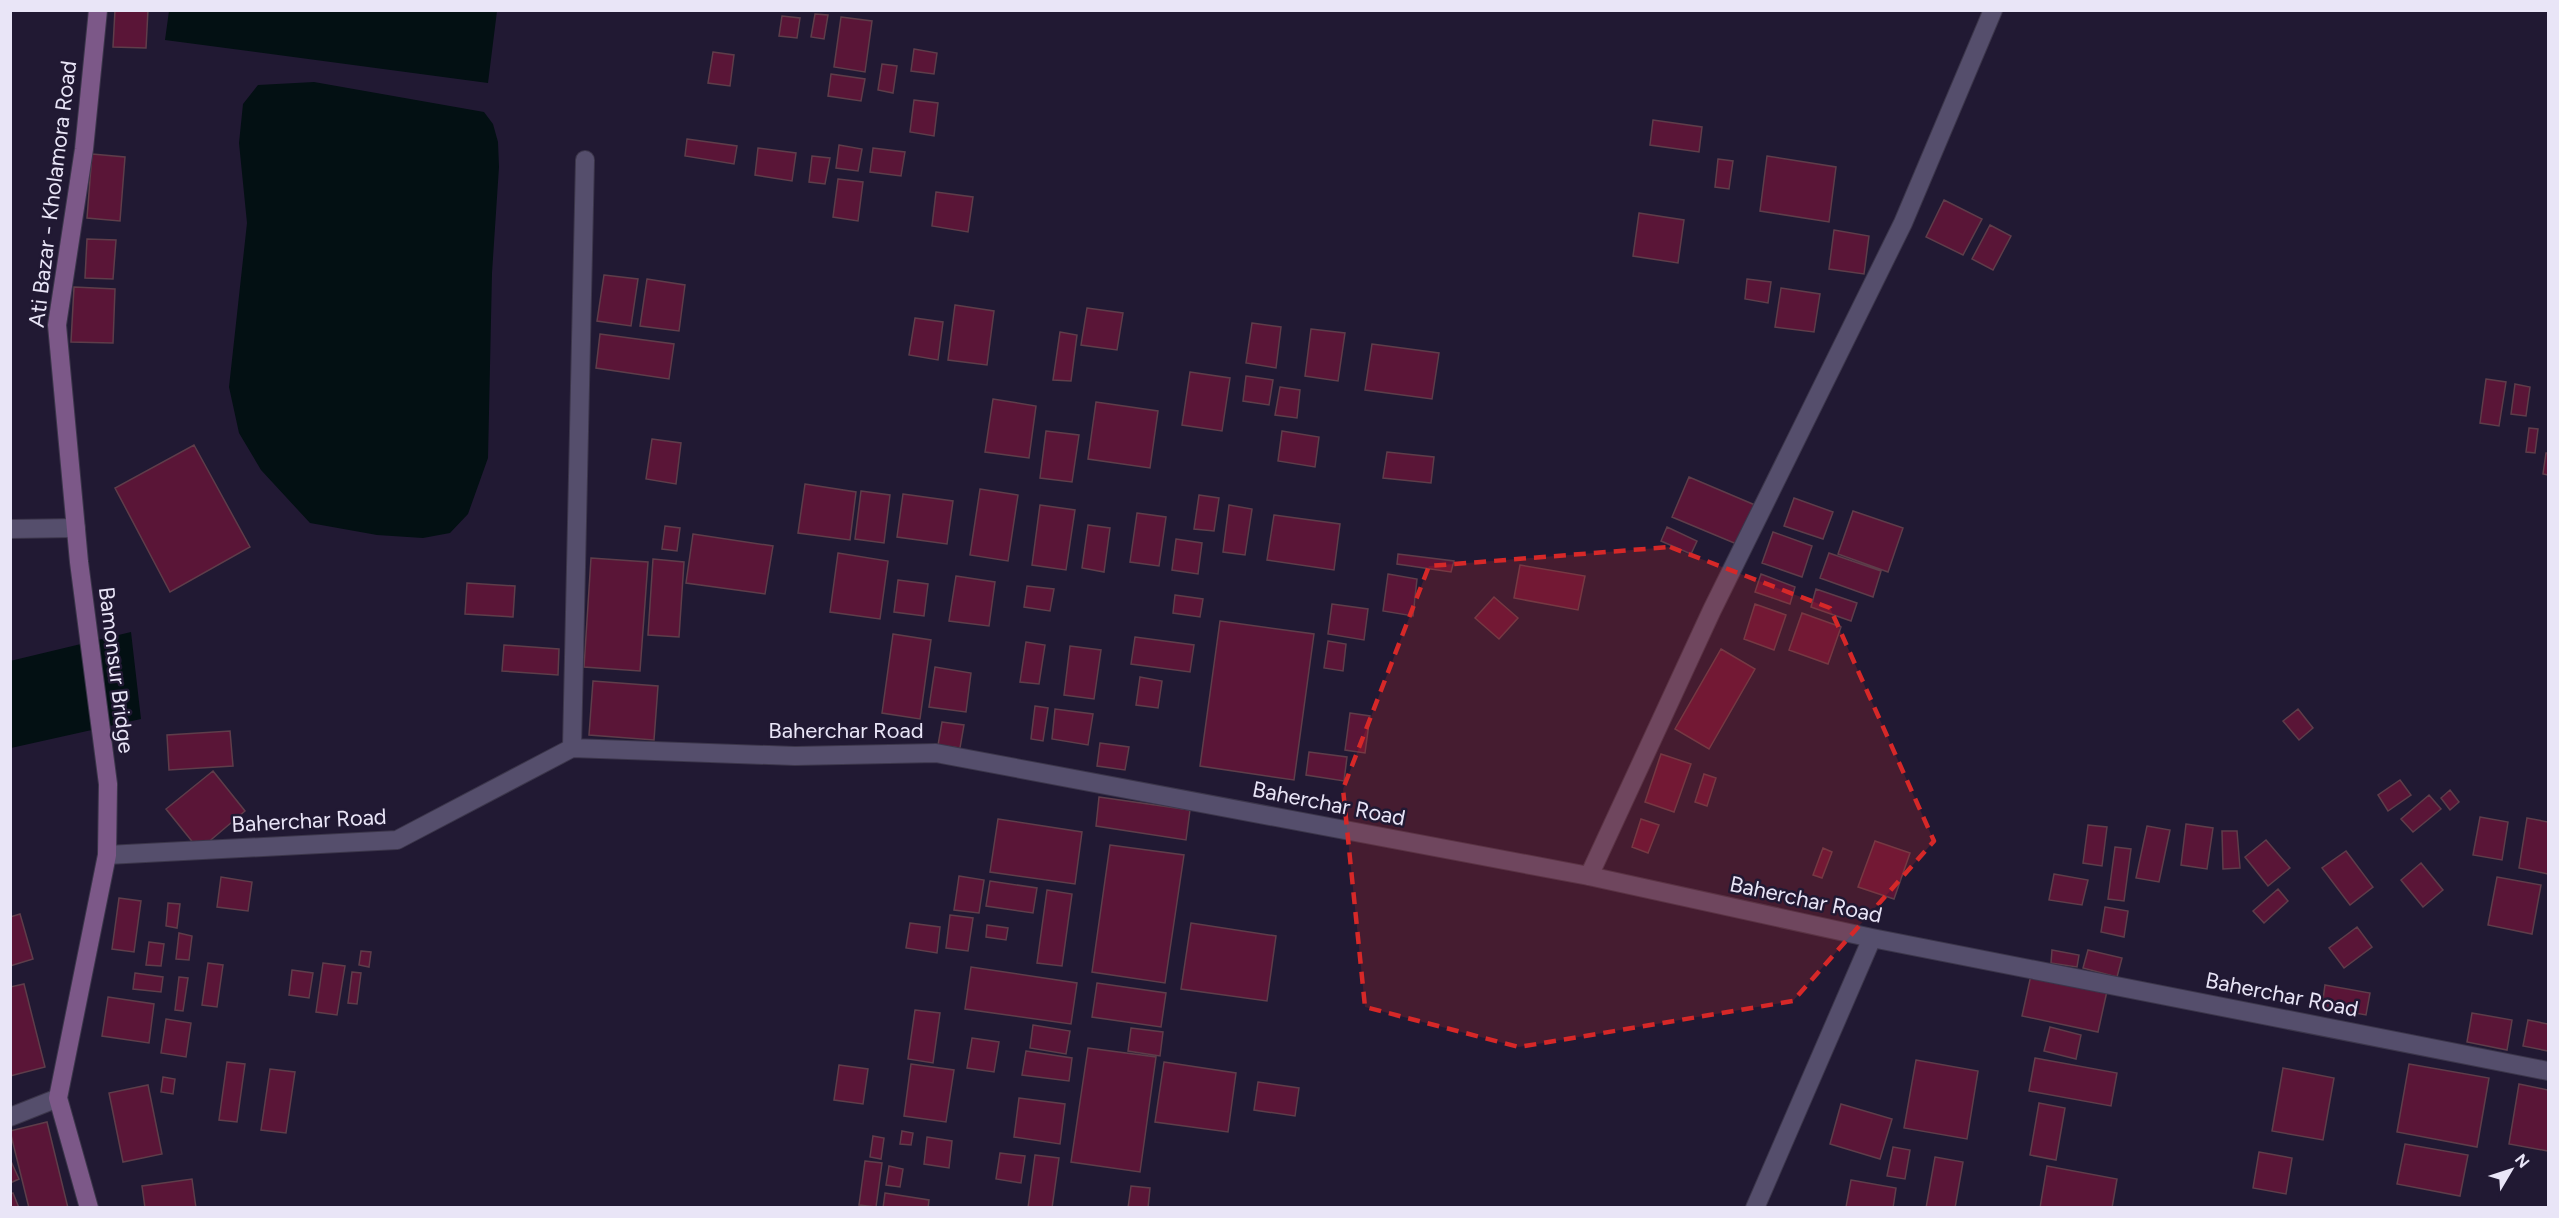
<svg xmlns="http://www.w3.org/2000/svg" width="2559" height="1218" font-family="Figtree,sans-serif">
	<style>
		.water { fill: #031013 }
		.building { fill: #5a1537; stroke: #5e3d4a; stroke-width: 1.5 }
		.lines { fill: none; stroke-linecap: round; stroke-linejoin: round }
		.minor-casing { stroke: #3c364b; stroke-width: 20 }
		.secondary-casing { stroke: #3c364b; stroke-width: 20 }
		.minor { stroke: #554e6c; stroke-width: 18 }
		.secondary { stroke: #7c5888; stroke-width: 18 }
		.marked { fill: #d62828; fill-opacity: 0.2; stroke: #d62828; stroke-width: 4.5; stroke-dasharray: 12 8; stroke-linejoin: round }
		.labels { text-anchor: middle; stroke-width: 5; stroke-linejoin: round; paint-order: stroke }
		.street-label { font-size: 22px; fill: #e9e5f7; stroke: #211933 }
	</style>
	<rect width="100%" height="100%" fill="#211933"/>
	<path class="water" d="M169 11V10L497 11 488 83 165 40Z
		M314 82 484 112 493 124 498 142 499 167 492 273 488 458 468 514 450 533 423 538 377 535 310 523 261 470 239 433 229 387 247 223 239 143 243 104 258 85Z
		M131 632 141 719 11 748 10 661Z"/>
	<path class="building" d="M115 10H148L146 48 113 47Z
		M815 14 828 15 824 39 811 37Z
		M782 16 800 18 797 38 779 36Z
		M841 17 872 21 865 72 834 67Z
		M914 49 937 53 934 74 911 71Z
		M713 52 734 55 730 86 708 83Z
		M882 64 897 66 893 93 878 90Z
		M831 74 865 79 861 101 828 96Z
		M914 100 938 103 934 136 910 132Z
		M1653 120 1702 127 1699 152 1650 145Z
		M687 139 737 146 734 164 685 156Z
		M839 145 862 149 858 171 836 168Z
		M758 148 796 153 792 181 755 175Z
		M873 148 905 152 901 176 870 172Z
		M92 154 125 157 120 221 87 218Z
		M812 156 830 158 825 184 809 182Z
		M1767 156 1836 167 1829 222 1760 211Z
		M1718 159 1733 161 1729 189 1715 187Z
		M838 179 863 182 858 221 833 217Z
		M936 192 973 197 968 232 932 226Z
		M1944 200 1982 219 1963 255 1926 237Z
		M1639 213 1684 220 1678 263 1633 256Z
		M1990 225 2011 236 1993 270 1972 259Z
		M1834 230 1869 236 1864 274 1829 269Z
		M87 239 116 240 113 279 85 278Z
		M604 275 638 279 631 326 597 321Z
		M647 279 685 285 679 331 640 326Z
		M1747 279 1771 282 1768 303 1745 299Z
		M74 287 115 289 113 343 71 342Z
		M1781 288 1820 294 1814 332 1775 327Z
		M955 305 994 311 987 365 948 360Z
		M1087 308 1123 313 1117 350 1081 345Z
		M915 318 943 322 938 360 909 355Z
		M1252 323 1281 327 1276 368 1246 363Z
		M1311 329 1345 333 1338 381 1305 376Z
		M1060 332 1077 335 1071 381 1053 380Z
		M600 334 674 344 669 379 596 368Z
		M1372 344 1439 353 1432 399 1365 390Z
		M1190 372 1230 378 1222 431 1182 425Z
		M1246 376 1273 380 1269 405 1243 401Z
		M2486 379 2506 382 2499 426 2480 423Z
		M2515 384 2530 387 2526 416 2511 414Z
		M1280 387 1300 390 1297 418 1275 415Z
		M993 399 1036 406 1029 458 985 452Z
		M1096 402 1158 411 1150 468 1088 459Z
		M2529 428 2538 429 2535 453 2526 452Z
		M1046 431 1079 435 1072 482 1040 478Z
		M1282 431 1319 437 1315 467 1278 461Z
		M652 439 681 443 676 484 646 479Z
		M194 445 250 547 170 592 115 488Z
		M1387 452 1434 457 1431 483 1383 478Z
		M2546 453H2548V475L2543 474Z
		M1689 477 1755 505 1739 545 1672 517Z
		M805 484 856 492 850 540 798 533Z
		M980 489 1018 495 1008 561 970 555Z
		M861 491 890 495 884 543 855 539Z
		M903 494 953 501 947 544 897 537Z
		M1199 495 1219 498 1214 531 1194 529Z
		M1794 498 1833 512 1823 539 1784 526Z
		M1040 505 1075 510 1066 570 1032 565Z
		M1229 505 1252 509 1245 555 1223 552Z
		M1853 511 1903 528 1888 572 1838 554Z
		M1137 513 1166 517 1159 566 1130 562Z
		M1274 515 1340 524 1334 570 1267 560Z
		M1088 525 1110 528 1104 572 1082 568Z
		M665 526 680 528 677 551 662 549Z
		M1667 527 1697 541 1691 554 1661 541Z
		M1773 532 1812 546 1802 577 1762 563Z
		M693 534 773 546 765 594 686 583Z
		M1176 539 1202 543 1198 574 1172 570Z
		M838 553 888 561 880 619 830 612Z
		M1829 553 1881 571 1873 597 1820 578Z
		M1398 554 1454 561 1451 572 1397 564Z
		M591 558 648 562 640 671 584 667Z
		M653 559 684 562 679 637 648 635Z
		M1520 565 1585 576 1578 610 1514 598Z
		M1388 574 1417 579 1413 616 1383 611Z
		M1761 574 1795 587 1790 604 1755 592Z
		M956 576 995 582 989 626 949 621Z
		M898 580 928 584 924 616 894 612Z
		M467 583 515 586 513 617 465 614Z
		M1027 586 1054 589 1050 611 1024 607Z
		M1816 589 1857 603 1851 621 1811 607Z
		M1175 595 1203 599 1200 617 1173 613Z
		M1494 597 1518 618 1499 639 1475 618Z
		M1332 604 1368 609 1364 640 1328 634Z
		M1755 604 1786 615 1774 650 1744 639Z
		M1802 613 1841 627 1828 664 1789 650Z
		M1220 621 1314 634 1294 780 1200 766Z
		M893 634 931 640 920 719 882 713Z
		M1135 637 1194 645 1190 672 1131 664Z
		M1328 641 1346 644 1343 671 1324 668Z
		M1026 642 1045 645 1039 684 1020 682Z
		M504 645 559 649 558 675 502 671Z
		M1070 646 1101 650 1094 699 1064 695Z
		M1721 649 1755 669 1709 749 1675 729Z
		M935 667 971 673 966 712 929 707Z
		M1140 677 1162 681 1158 708 1136 705Z
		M593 681 658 686 654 740 589 735Z
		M1035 706 1048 708 1043 741 1031 739Z
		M1055 709 1093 714 1088 745 1052 739Z
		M2298 709 2313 728 2299 740 2283 721Z
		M1350 713 1370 716 1365 753 1345 750Z
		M942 722 964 725 960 748 938 745Z
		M230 731 233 766 169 770 167 735Z
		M1100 743 1129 747 1125 770 1097 766Z
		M1309 752 1347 757 1344 781 1306 775Z
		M1661 754 1691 764 1674 812 1645 802Z
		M213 771 245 811 199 850 166 809Z
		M1704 774 1716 778 1707 806 1695 802Z
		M2400 780 2411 795 2388 811 2378 795Z
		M2450 790 2459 802 2450 810 2441 798Z
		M2429 795 2441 809 2413 832 2401 819Z
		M1099 797 1190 810 1186 840 1096 826Z
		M2480 817 2508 822 2502 860 2473 855Z
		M2527 818 2548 822V874L2519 868Z
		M998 819 1082 832 1075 884 990 872Z
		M1641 819 1659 825 1648 853 1632 847Z
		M2186 824 2213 828 2207 869 2181 865Z
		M2088 825 2107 827 2102 866 2083 863Z
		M2147 826 2170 830 2159 882 2136 878Z
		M2222 831H2237L2240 868 2223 869Z
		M2266 840 2290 868 2268 886 2245 857Z
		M1875 841 1910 853 1894 899 1858 887Z
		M1110 845 1184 855 1165 983 1092 972Z
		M2115 847 2131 849 2124 901 2108 899Z
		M1823 848 1832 852 1822 878 1813 875Z
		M2346 851 2373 887 2350 905 2322 868Z
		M2421 863 2443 890 2423 907 2401 880Z
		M2054 874 2088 880 2082 905 2049 900Z
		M959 876 984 880 979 913 954 910Z
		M221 877 252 882 248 911 217 907Z
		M2497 877 2541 885 2532 934 2488 925Z
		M990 881 1037 888 1033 913 986 906Z
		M2278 889 2288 901 2264 923 2253 911Z
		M1047 890 1072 894 1062 966 1037 963Z
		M119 898 141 901 134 952 112 949Z
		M168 903 180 904 177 928 166 926Z
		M2105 907 2128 911 2124 937 2101 932Z
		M20 914 33 959 10 966V917Z
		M950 915 973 918 968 951 946 948Z
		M910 923 940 927 937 953 906 948Z
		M1191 923 1276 936 1267 1001 1181 989Z
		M987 925 1008 928 1006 940 986 937Z
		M2357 927 2372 947 2344 968 2329 948Z
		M179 933 192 936 189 960 176 959Z
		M149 942 164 944 161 966 146 965Z
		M2052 950 2079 955 2077 967 2051 963Z
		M2088 950 2122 958 2117 977 2083 968Z
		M361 951 371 952 369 967 359 965Z
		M208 963 223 965 217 1007 202 1005Z
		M323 963 345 966 337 1015 316 1012Z
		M971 967 1077 983 1071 1024 965 1009Z
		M292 970 313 973 309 998 289 995Z
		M352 972 361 973 357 1004 348 1003Z
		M135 973 163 977 161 992 133 989Z
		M2031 975 2107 991 2098 1032 2022 1016Z
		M179 977 188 978 183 1011 175 1010Z
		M1097 983 1166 993 1161 1027 1092 1017Z
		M24 984 45 1067 10 1076V987Z
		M2325 985 2370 993 2366 1015 2322 1007Z
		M108 997 154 1004 149 1043 102 1036Z
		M915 1010 940 1013 933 1063 908 1059Z
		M2472 1013 2512 1020 2507 1050 2467 1042Z
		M166 1019 191 1023 186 1057 161 1053Z
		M2528 1020 2548 1024V1051L2523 1046Z
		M1033 1025 1070 1031 1066 1054 1030 1048Z
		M2050 1027 2081 1035 2076 1059 2044 1051Z
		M1131 1028 1163 1032 1160 1056 1128 1051Z
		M972 1038 999 1042 994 1072 967 1068Z
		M1088 1048 1156 1057 1140 1172 1071 1162Z
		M1026 1051 1072 1058 1069 1081 1022 1075Z
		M2035 1058 2117 1073 2111 1106 2029 1091Z
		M1916 1060 1978 1071 1967 1139 1904 1128Z
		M227 1062 245 1064 237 1122 219 1120Z
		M1164 1062 1236 1073 1228 1132 1155 1122Z
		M911 1064 954 1070 946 1122 904 1116Z
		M2409 1064 2489 1078 2477 1147 2397 1132Z
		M839 1065 868 1069 863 1104 834 1100Z
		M2283 1068 2334 1078 2323 1140 2272 1131Z
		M270 1069 295 1072 286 1133 261 1130Z
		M163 1077 175 1079 173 1094 161 1092Z
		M1258 1082 1299 1088 1295 1116 1254 1110Z
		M2519 1084 2548 1090V1151L2509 1144Z
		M148 1085 162 1154 123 1162 109 1093Z
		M1019 1098 1065 1104 1060 1144 1014 1137Z
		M2039 1103 2065 1108 2056 1160 2030 1155Z
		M1841 1104 1892 1119 1880 1159 1830 1144Z
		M47 1122 68 1208H29L10 1131Z
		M902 1131 913 1133 911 1145 900 1144Z
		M873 1136 884 1138 881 1159 870 1157Z
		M927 1137 952 1141 949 1168 924 1164Z
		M2405 1144 2468 1155 2460 1196 2397 1184Z
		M1893 1147 1910 1150 1905 1179 1887 1176Z
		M2259 1152 2292 1158 2286 1194 2253 1188Z
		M1000 1153 1025 1156 1021 1183 996 1179Z
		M1035 1155 1059 1158 1052 1208H1028Z
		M1935 1157 1963 1162 1955 1208H1926Z
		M10 1159 19 1179 10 1183Z
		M865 1161 882 1163 876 1207 859 1205Z
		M889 1166 903 1169 900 1187 886 1185Z
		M2047 1166 2117 1179 2112 1208H2040Z
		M192 1179 196 1208H145L142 1186Z
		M1851 1180 1896 1188 1893 1208 1846 1207Z
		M1131 1186 1150 1188 1148 1208H1128Z
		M13 1193 19 1208H10V1194Z
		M885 1193 929 1200 928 1208H883Z"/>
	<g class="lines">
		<g class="minor-casing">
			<path id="minor" d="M10 529 76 528
				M572 748 585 160
				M107 855 397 840 572 748 795 756 936 753 1589 876 1872 938 2548 1071
				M1589 876 1712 610 1903 223 1993 10
				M10 1117 58 1098
				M1755 1208 1872 938"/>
		</g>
		<g class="secondary-casing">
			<path id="secondary" d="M89 1208 58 1098 107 855 108 784 79 562 57 325 84 149 98 10"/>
		</g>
		<use href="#minor" class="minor"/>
		<use href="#secondary" class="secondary"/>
	</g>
	<path class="marked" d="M1670 547 1830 608 1934 841 1793 1001 1519 1047 1365 1007 1343 789 1429 566Z"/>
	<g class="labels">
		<g class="street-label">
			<text transform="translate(52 194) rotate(-83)" y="8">Ati Bazar - Kholamora Road</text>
			<text transform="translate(117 670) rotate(83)" y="8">Bamonsur Bridge</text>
			<text x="846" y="738">Baherchar Road</text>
			<text transform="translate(1329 803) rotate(11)" y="8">Baherchar Road</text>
			<text transform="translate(309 820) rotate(-3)" y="8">Baherchar Road</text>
			<text transform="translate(1806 899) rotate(12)" y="8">Baherchar Road</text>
			<text transform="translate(2282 994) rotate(11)" y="8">Baherchar Road</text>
		</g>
	</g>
	<rect width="2559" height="1218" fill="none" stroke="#e9e5f7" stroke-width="24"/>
	<g transform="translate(2511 1170) rotate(51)" stroke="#211933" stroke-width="4.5" paint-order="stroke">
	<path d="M0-4.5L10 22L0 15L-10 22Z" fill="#e9e5f7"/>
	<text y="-9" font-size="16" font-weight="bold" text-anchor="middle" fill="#e9e5f7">N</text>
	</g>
</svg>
